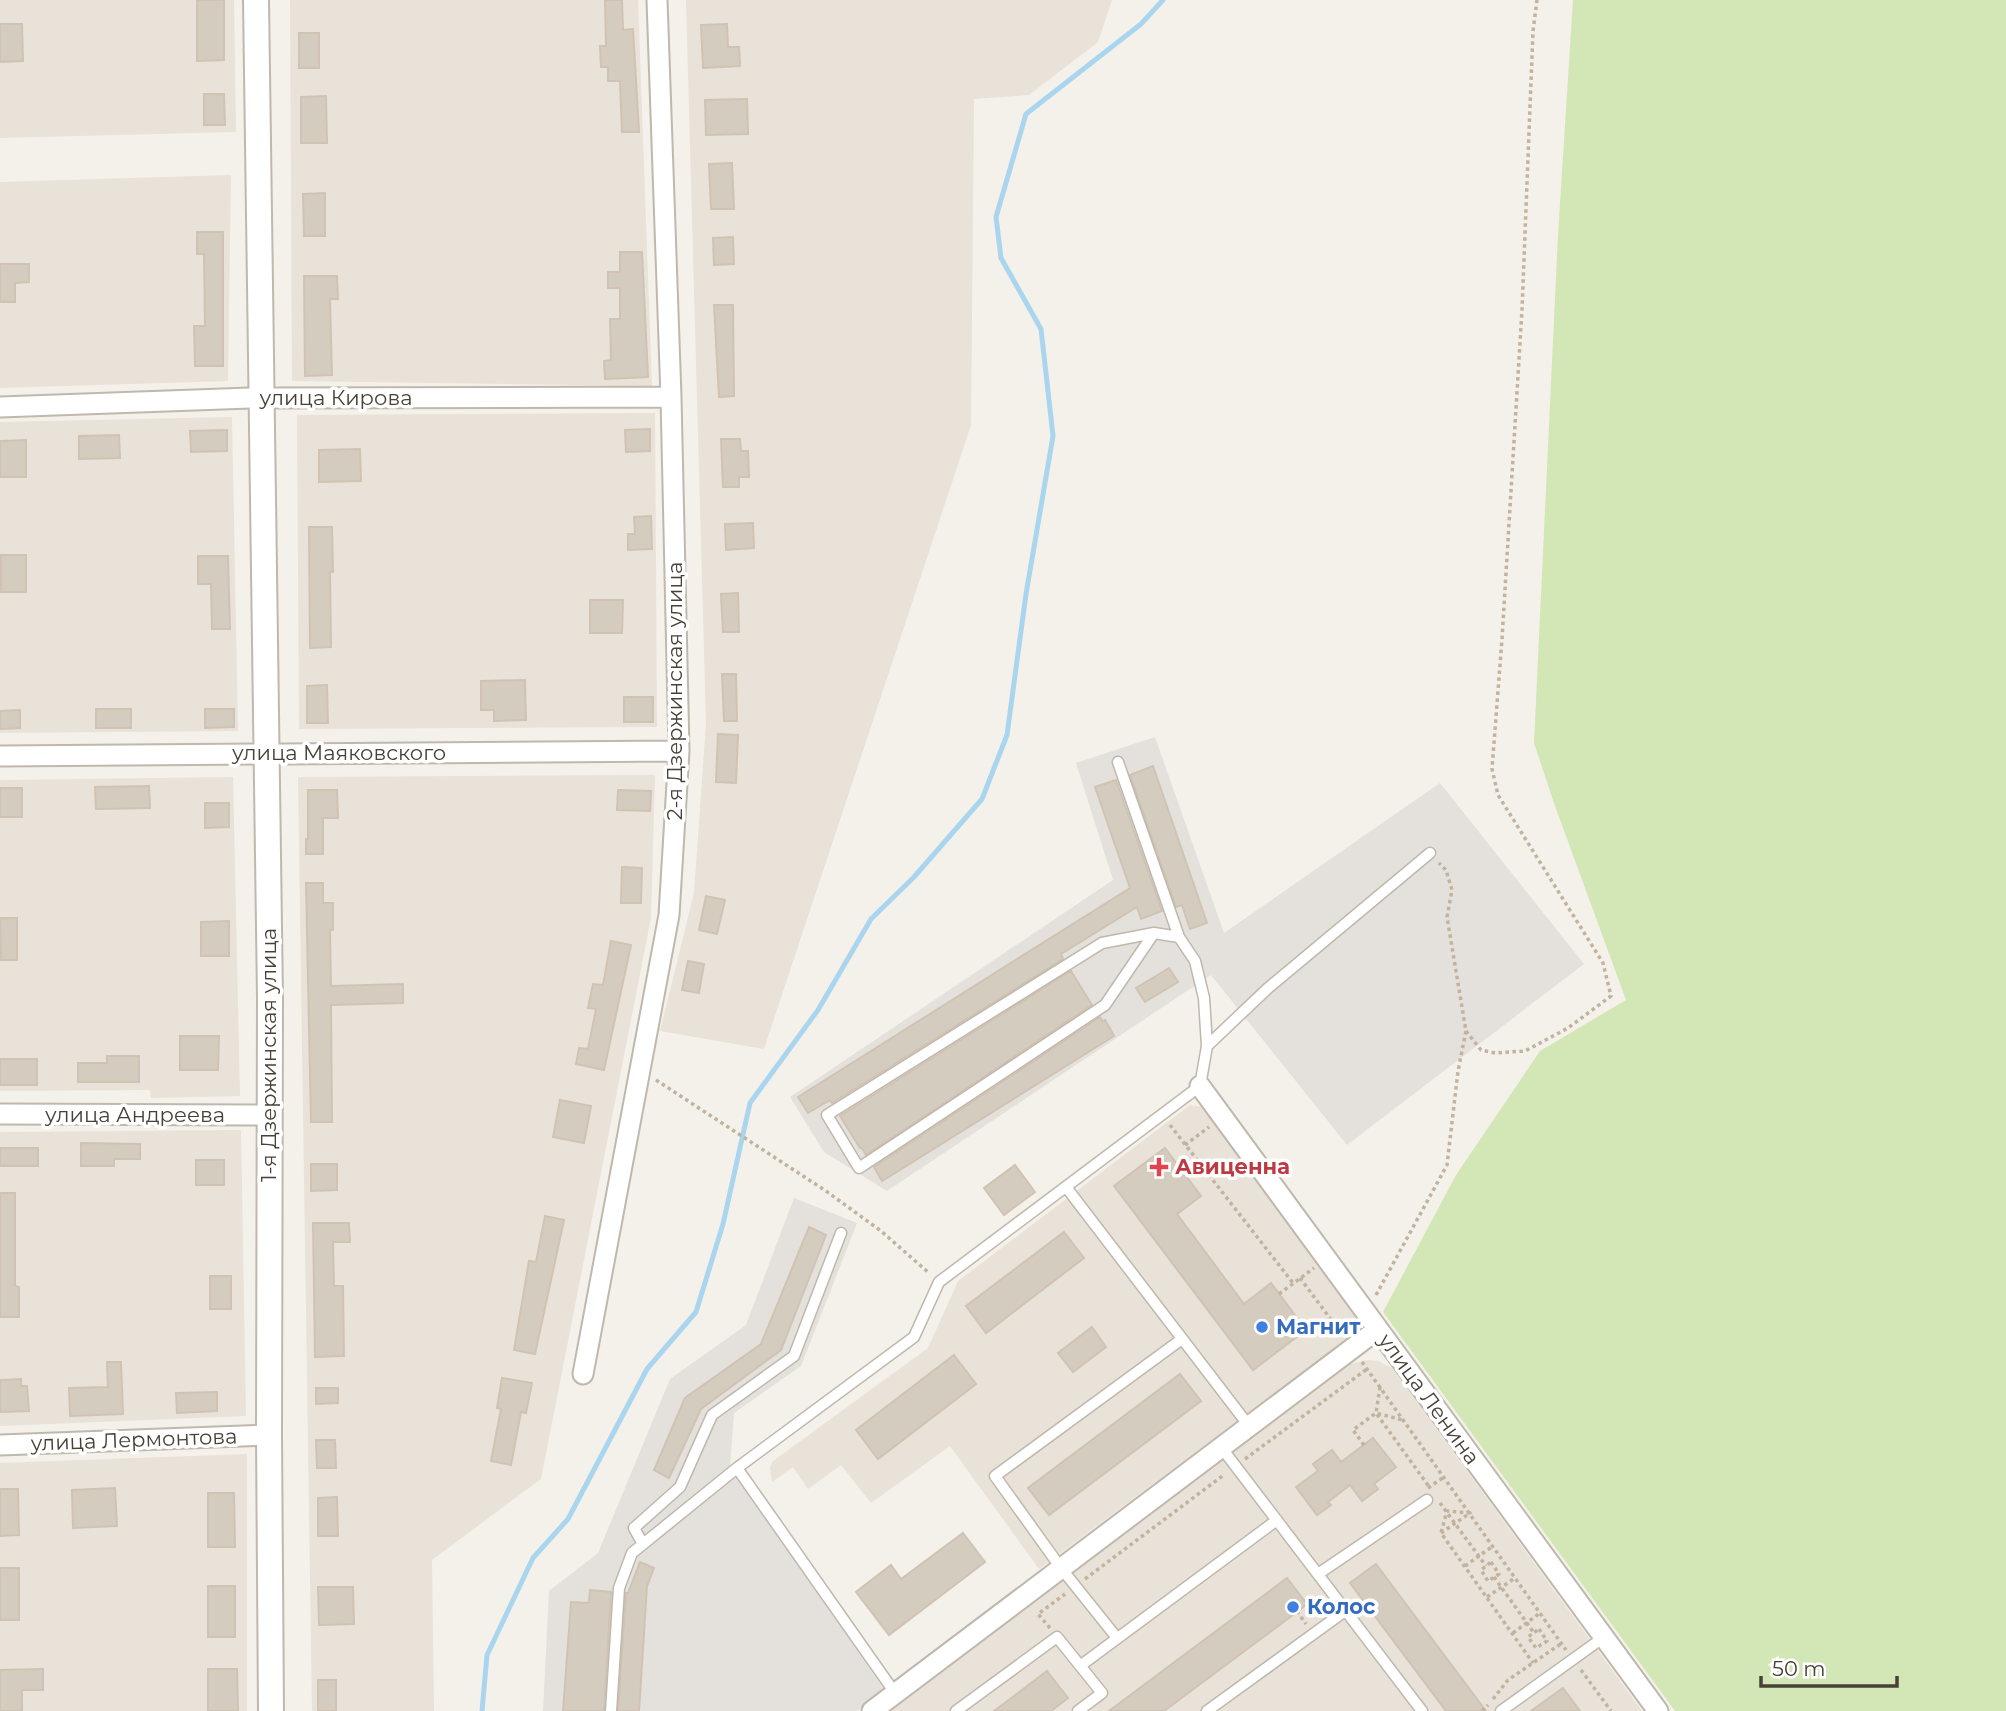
<svg xmlns="http://www.w3.org/2000/svg" width="2006" height="1711" font-family="Montserrat,sans-serif">
	<style>
		.residential { fill: #e8e2d8 }
		.industrial { fill: #e4e0db }
		.green { fill: #d3e6b5 }
		.lines { fill: none; stroke-linecap: round; stroke-linejoin: round }
		.stream { stroke: #aad5ee; stroke-width: 5 }
		.building { fill: #d5ccc0; stroke: #d0c3b3; stroke-width: 2 }
		.service-casing { stroke: #bfb8ad; stroke-width: 13 }
		.minor-casing { stroke: #bfb8ad; stroke-width: 23 }
		.tertiary-casing { stroke: #bfb8ad; stroke-width: 28 }
		.path { stroke: #c1b39f; stroke-width: 3.5; stroke-dasharray: 3.5 3.5; stroke-linecap: butt }
		.service { stroke: #fff; stroke-width: 10 }
		.minor { stroke: #fff; stroke-width: 19 }
		.tertiary { stroke: #fff; stroke-width: 24 }
		.health-dot { fill: #e0444e; stroke: #fff; stroke-width: 2.5 }
		.shop-dot { fill: #3f7fe0; stroke: #fff; stroke-width: 2.5 }
		.labels { text-anchor: middle; stroke-width: 7; stroke-linejoin: round; paint-order: stroke }
		.street-label { font-size: 21px; fill: #484138; stroke: #fff }
		.health-label { font-size: 21px; font-weight: bold; fill: #be3a42; stroke: #fff; text-anchor: start }
		.shop-label { font-size: 21px; font-weight: bold; fill: #366cbe; stroke: #fff; text-anchor: start }
	</style>
	<rect width="100%" height="100%" fill="#f4f1ea"/>
	<path class="residential" d="M0 0H234L236 132 0 138Z
		M290 0H638L652 386 292 381Z
		M686 0H1112L1098 42 1029 95 974 99 971 425 764 1049 660 1031 694 893 706 724Z
		M231 175 228 381 0 388V182Z
		M655 413 657 727 299 729 297 415Z
		M232 417 238 731 0 733V422Z
		M655 775 651 918 541 1479 432 1560 434 1711H312L298 777Z
		M233 777 240 1096 151 1098 150 1090 0 1091V780Z
		M1190 1105 1203 1107 1360 1319V1328L1355 1333 1039 1569 950 1446 871 1503 841 1465 808 1489 793 1467 772 1482 770 1467 773 1461 928 1348 958 1281Z
		M241 1130 246 1416 0 1426V1132Z
		M1366 1360 1378 1361 1392 1368 1642 1711H889L1350 1364Z
		M247 1454V1711H0V1463Z"/>
	<path class="industrial" d="M1155 737 1224 933 1440 783 1584 964 1347 1145 1211 975 887 1191 824 1152 790 1097 1113 880 1076 763Z
		M794 1198 857 1223 801 1366 734 1413 730 1468 885 1691 857 1711H543L549 1591 598 1553 670 1379 746 1325Z"/>
	<path class="green" d="M1573 0H2006V1711H1675L1383 1312 1456 1175 1540 1051 1626 1000 1555 806 1534 743 1558 235Z"/>
	<g class="lines">
		<path class="stream" d="M482 1711 487 1655 533 1558 568 1519 647 1369 696 1312 723 1224 750 1103 818 1010 871 919 914 877 982 799 1007 735 1026 594 1053 436 1041 329 1001 258 996 217 1026 114 1141 24 1163 0"/>
	</g>
	<path class="building" d="M197 0H224V60L197 61Z
		M605 0H622L623 30 633 29 639 132H622L620 81H608V67H601L600 46H606Z
		M0 24H22L23 61 0 62Z
		M727 24 728 47H739L740 66 703 68 701 25Z
		M299 33H319V68H299Z
		M204 94H224L225 125H204Z
		M326 96 327 143H301V97Z
		M747 99 748 134 706 135 705 100Z
		M732 163 734 209H711L709 164Z
		M325 193V236H304L303 194Z
		M197 232H223V366H195L194 326H205L204 254H197Z
		M733 237 734 264 714 265 713 238Z
		M620 252H642L648 377 605 379 604 361 611 360 610 319H620V288H608V272H620Z
		M0 264H29V282L15 283V302H0Z
		M304 276H337L338 299H330L332 375 305 376Z
		M714 305H733L734 396 719 397Z
		M650 429V451L626 452 625 430Z
		M227 430V451L191 452 190 431Z
		M119 435 120 458 79 459V436Z
		M721 439H740L741 451H748L749 477H739V487H723Z
		M26 440V477H0V441Z
		M360 449 361 481 319 482V450Z
		M651 516 652 549 628 550V534H635L634 517Z
		M753 523 754 548 726 550 725 524Z
		M309 527H332L333 572H330L331 647 310 648Z
		M1 555H26V592H1Z
		M198 556H228L230 629H212L211 584H198Z
		M738 593 739 632H723L721 594Z
		M590 600H623L622 633H590Z
		M722 674H736L737 721H724Z
		M525 680 526 720 494 721V710H481V681Z
		M327 685 328 723H307V686Z
		M624 697H653V722H624Z
		M96 709H131V728H96Z
		M205 709H234V727L205 728Z
		M20 710V728L0 729V711Z
		M718 734 738 735 736 783 716 782Z
		M1153 766 1207 923 1190 929 1182 905 1176 907 1130 775Z
		M1116 780 1162 911 1141 919 1137 907 1061 954 1063 959 832 1103 830 1100 808 1113 798 1097 1130 888 1095 787Z
		M149 786 150 808 96 809 95 787Z
		M0 788H22V817H0Z
		M308 790H337L338 818H323V854H306V839H308Z
		M618 790 651 791 650 811 617 810Z
		M205 803H229V827L205 828Z
		M622 867 642 868 641 903H621Z
		M306 883H323V903H333V930H330L331 986 403 984V1003L331 1005 332 1122H311Z
		M706 896 725 900 717 934 699 930Z
		M0 918H17V960H1Z
		M229 921V956H201V922Z
		M611 941 631 945 604 1070 576 1064 579 1048 588 1049 596 1009 588 1008 593 984 603 985Z
		M688 961 704 964 699 993 682 990Z
		M1169 968 1178 982 1145 1002 1136 988Z
		M1071 971 1092 1005 866 1155 862 1148H860L840 1116Z
		M1100 1017 1103 1022 1105 1020 1114 1036 882 1181 874 1167Z
		M180 1036H219L218 1070H180Z
		M107 1056H139V1082H78V1063H107Z
		M0 1059H37V1085H0Z
		M560 1100 591 1106 584 1143 553 1137Z
		M81 1143 140 1144V1159H114V1166H81Z
		M0 1148H38V1166H0Z
		M1165 1148 1201 1196 1177 1214 1244 1304 1271 1283 1306 1330 1253 1370 1114 1186Z
		M196 1160H224V1185H196Z
		M311 1164H337V1190L311 1191Z
		M1015 1165 1035 1192 1004 1215 984 1188Z
		M0 1193H15V1286L19 1287V1317H0Z
		M545 1216 564 1220 535 1354 514 1350 529 1261 536 1262Z
		M313 1223H349L350 1242H333L334 1286H343L344 1356 315 1357Z
		M809 1227 826 1235 781 1350 701 1409 669 1478 654 1470 685 1398 761 1344Z
		M1064 1232 1084 1258 986 1333 966 1306Z
		M210 1276H231V1309H210Z
		M1092 1327 1106 1347 1073 1372 1058 1353Z
		M954 1355 976 1384 878 1459 856 1430Z
		M107 1362H121L123 1414 70 1416 69 1388 108 1387Z
		M1180 1374 1201 1401 1049 1515 1028 1488Z
		M502 1378 532 1383 526 1413 521 1412 511 1465 491 1461 501 1409 497 1408Z
		M21 1379V1386H27L29 1411 0 1412V1380Z
		M316 1388H338V1403L316 1404Z
		M217 1392V1411L177 1413 176 1393Z
		M1373 1438 1396 1467 1374 1484 1378 1489 1362 1501 1350 1485 1328 1502 1331 1505 1317 1515 1296 1487 1318 1471 1313 1464 1332 1450 1341 1462Z
		M316 1440H335L336 1468H317Z
		M115 1488 117 1526 73 1528 72 1490Z
		M0 1489H18L19 1535 0 1536Z
		M208 1493H234L235 1547H208Z
		M337 1497 338 1536H318V1498Z
		M963 1533 985 1562 889 1635 856 1592 891 1565 901 1579Z
		M640 1562 654 1568 647 1586 639 1711H618L626 1593H628Z
		M1376 1564 1486 1711H1446L1350 1583Z
		M0 1568H19V1620H0Z
		M1287 1578 1307 1604 1297 1612 1164 1711H1109Z
		M208 1586H235V1637H208Z
		M318 1587H353L354 1624 319 1625Z
		M590 1590 611 1592 604 1711H563L571 1602 589 1603Z
		M43 1669V1690H22V1711H0V1670Z
		M208 1669H237L238 1711H208Z
		M1047 1671 1068 1698 1051 1711H994Z
		M318 1680H336V1711H318Z
		M1563 1688 1580 1711H1531Z"/>
	<g class="lines">
		<g class="service-casing">
			<path id="service" d="M1118 762 1179 937
				M1207 1046 1267 989 1430 853
				M1066 1187 1249 1426
				M1221 1447 1422 1711
				M643 1544 634 1528 680 1487 712 1415 794 1356 841 1233
				M1318 1574 1427 1500
				M1117 1638 1061 1568 995 1476 1182 1339
				M1080 1666 1277 1520
				M895 1693 737 1468 914 1337 939 1282 1200 1086 1207 1046 1204 998 1195 961 1179 937 1154 933 1102 943 827 1115 859 1168 1105 1005 1154 933
				M611 1711 619 1588 632 1553 737 1468
				M956 1711 1057 1637 1102 1693 1078 1711
				M1207 1711 1345 1611
				M1501 1711 1604 1637"/>
		</g>
		<g class="minor-casing">
			<path id="minor" d="M0 407 250 398 671 397
				M0 756 679 751
				M1200 1086 1658 1711
				M0 1114 269 1115
				M583 1374 669 915 679 751 671 397 657 0
				M0 1445 269 1435
				M872 1711 1378 1329"/>
		</g>
		<g class="tertiary-casing">
			<path id="tertiary" d="M256 0 270 998 269 1435 271 1711"/>
		</g>
		<path class="path" d="M1466 1031 1481 1050 1495 1053 1525 1051 1568 1028 1611 996 1603 963 1498 795 1492 769 1502 639 1522 310 1533 31 1537 0
			M656 1080 826 1191 881 1231 929 1273
			M1170 1125 1293 1283
			M1185 1145 1209 1127
			M1300 1278 1341 1333
			M1279 1294 1314 1268
			M1376 1295 1447 1165 1458 1071 1466 1031 1447 917 1452 890 1446 870 1439 863
			M1362 1362 1566 1650
			M1380 1387 1376 1413 1430 1488
			M1364 1445 1353 1430 1376 1413 1403 1420
			M1245 1459 1367 1369
			M1428 1488 1444 1477
			M1440 1503 1486 1566
			M1441 1533 1470 1513 1447 1511 1441 1533 1533 1663
			M1491 1562 1499 1574 1488 1581 1481 1570Z
			M1465 1566 1493 1546
			M1494 1577 1534 1633
			M1085 1579 1225 1474
			M1487 1597 1515 1578
			M1297 1611 1306 1624
			M1050 1628 1038 1614 1065 1594
			M1539 1629 1547 1641 1536 1648 1528 1637Z
			M1513 1633 1540 1613
			M1581 1670 1611 1711
			M1493 1699 1508 1680 1562 1643
			M1482 1711 1488 1705"/>
		<use href="#service" class="service"/>
		<use href="#minor" class="minor"/>
		<use href="#tertiary" class="tertiary"/>
	</g>
	<path class="health-dot" d="M1155.5 1156.5h7v7h7v7h-7v7h-7v-7h-7v-7h7z"/>
	<g class="shop-dot">
		<circle cx="1262" cy="1327" r="7"/>
		<circle cx="1293" cy="1607" r="7"/>
	</g>
	<g class="labels">
		<g class="street-label">
			<text x="336" y="405">улица Кирова</text>
			<text transform="translate(675 691) rotate(-90)" y="7">2-я Дзержинская улица</text>
			<text x="339" y="760">улица Маяковского</text>
			<text transform="translate(269 1055) rotate(-90)" y="7">1-я Дзержинская улица</text>
			<text x="135" y="1122">улица Андреева</text>
			<text transform="translate(1429 1399) rotate(54)" y="7">улица Ленина</text>
			<text transform="translate(134 1440) rotate(-2)" y="7">улица Лермонтова</text>
		</g>
		<g class="health-label">
			<text x="1175" y="1174">Авиценна</text>
		</g>
		<g class="shop-label">
			<text x="1276" y="1334">Магнит</text>
			<text x="1307" y="1614">Колос</text>
		</g>
	</g>
	<path d="M1761 1676v10h136v-10" fill="none" stroke="#484138" stroke-width="3.5"/>
	<text x="1772" y="1676" font-size="21" fill="#484138" stroke="#ffffff" stroke-width="5" paint-order="stroke">50 m</text>
</svg>
